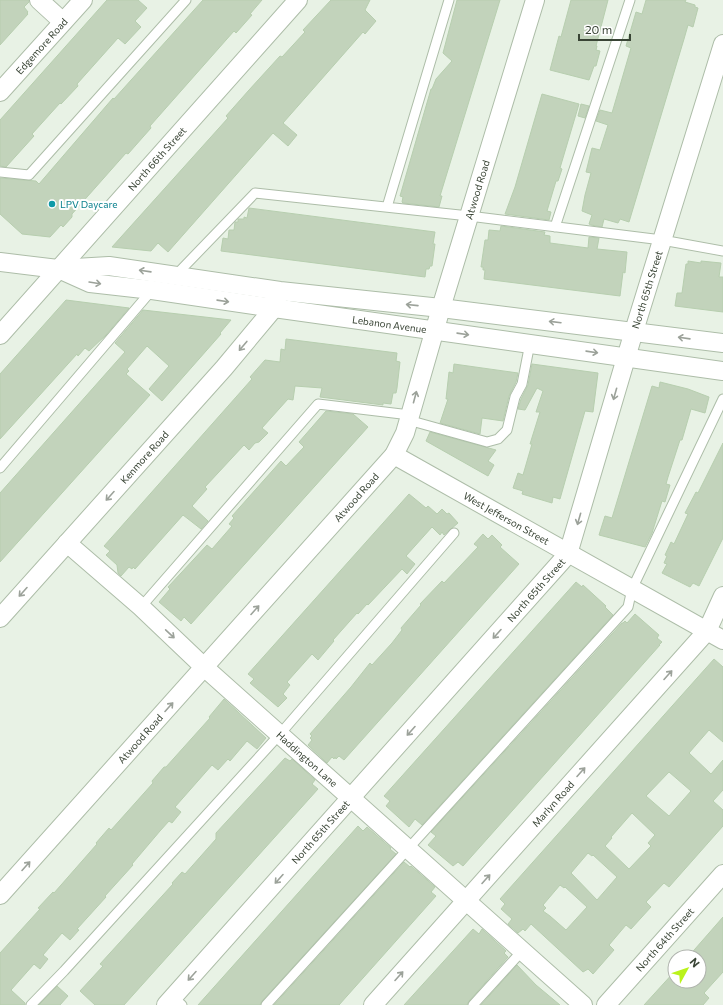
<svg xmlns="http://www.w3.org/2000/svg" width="723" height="1005" font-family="Commissioner,sans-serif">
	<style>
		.building { fill: #c2d3bb; stroke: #b7ceaf; fill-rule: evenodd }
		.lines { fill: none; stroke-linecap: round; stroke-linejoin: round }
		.lane-casing { stroke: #adbda8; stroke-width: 11 }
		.street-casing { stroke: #adbda8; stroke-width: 20 }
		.lane { stroke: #fff; stroke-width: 9 }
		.street { stroke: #fff; stroke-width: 18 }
		.oneway { stroke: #9ca29a }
		.culture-dot { fill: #0f9aa8; stroke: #fff; stroke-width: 1.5 }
		.labels { text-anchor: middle; stroke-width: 4; stroke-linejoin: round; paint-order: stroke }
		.street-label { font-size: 10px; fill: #394435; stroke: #fff }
		.culture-label { font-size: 10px; fill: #0d838f; stroke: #fff; text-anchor: start }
	</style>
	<rect width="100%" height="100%" fill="#e8f2e5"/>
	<path class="building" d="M0 0H29V2L24 7 28 12 27 13 28 14 0 45Z
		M107 0H138L147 8 135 21 141 27 125 44 118 38 77 84 78 86 61 104 60 103 32 134 34 136 6 167 0 166V120Z
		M203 0H262L250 14 252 15 236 33 234 31 150 126 151 128 143 137 128 154 126 153 72 214V217L63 227 61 225 50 237 22 234 0 214V178L36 181 39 184 113 98 114 99Z
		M331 0H370L365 10 376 21 365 34 363 32 283 123 297 135 288 146 273 133 168 252 158 243 151 251 112 247 228 118 226 116 249 90 280 56 282 57 305 32 303 30Z
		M457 0H500L440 196H442L439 207 403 203 402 202 403 197 400 196 431 89H432L436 79 452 61 443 53Z
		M571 0H608L596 46H597L596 50 600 51 596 66H594L589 80 550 70 559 36 561 37Z
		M646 0H686L685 2 695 5V7L698 8 693 27 688 25 684 39 629 222 620 219 618 223 604 219 602 227 591 225 589 224 592 215 582 211 585 195 591 173 586 172 592 148 600 150 608 125 596 121 600 110 612 113 631 48 626 46 636 12 642 14Z
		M542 94 579 104 560 168 562 169 558 181H556L547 211 551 212 549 220 505 214 515 187Z
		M581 104 589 106 585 118 578 116Z
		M249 208 435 232 433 244H435L432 266H430L429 269H426L425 277 221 251 223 238 228 239 229 230H234L235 222H238V219H244V217L247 218Z
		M501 226 545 232 544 235 550 236V243L588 248 589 237 599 238 597 249 627 252 625 273 623 272 620 296 484 279 485 270H483V267H481L485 240H488L489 230 500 231Z
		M688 261 701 263V261L721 263 719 277H723V312L675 306 677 293H682L686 264H688Z
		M66 300 129 308 106 335 89 351 85 348 78 356 77 354 0 439V374Z
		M143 310 231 320 220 333 221 334 162 401 149 389 169 366 147 346 127 369 129 371 126 374 150 395 0 562V493L125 352 115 343Z
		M286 339 397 353 396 361 400 362 397 388 396 393H393L391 404 383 403V405L320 397 322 388 295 386 293 400 288 399 262 428 268 433 259 442 255 443 249 450 244 445 205 487 207 489 192 506 208 521 201 529 183 515 135 569 133 567 132 569 129 567 121 576 118 573 117 565 106 555 110 551 104 546 252 379 250 377 265 360 280 362 281 349 285 350Z
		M454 364 518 373 516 382 509 396 503 421 482 418 480 434 440 423 448 399H446L449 372 453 373Z
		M532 364 598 373 593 412 585 411 560 499 553 497 552 503 522 494 523 491 513 488 518 473 523 475 532 444H530L540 412H536L543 391 537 388 525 410 518 409 521 399 528 385Z
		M660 382 688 389 709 397 705 413 691 409 682 440H680L668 477 666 484 670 485 665 502 662 501 652 533 645 547 599 535 605 516 612 518 652 386 659 388Z
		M326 411 353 414 368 427 191 624 184 617 181 621 159 602 170 589 168 587 207 545 212 549 232 526 229 524 234 518 232 516 281 461 286 466 304 447 299 442Z
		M430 432 496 450 488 461 494 465 488 476 426 441Z
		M723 443V538L699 586 693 583 690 587 662 573 667 564 664 563 667 556 665 555 671 542 674 544 688 514 685 513 696 492 698 493Z
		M409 494 426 508 428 506 437 514 442 509 447 514 449 513 458 523 444 535 442 532 440 535 432 527 406 556 415 564 407 574 402 569 368 605 367 604 358 614 357 613 333 640 334 641 318 660 312 654 287 682 290 685 283 694 287 698 278 707 250 683 254 679 248 674Z
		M483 534 488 539 492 535 502 545 500 547 519 564 344 760 339 756 336 759 335 757 334 759 332 757 327 763 308 745 312 740 310 738 312 736 310 734 351 687 370 663 372 665 392 643 402 630 401 628 421 605 420 604 442 581 444 583 478 547 474 544Z
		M576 582 582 587 583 585 606 606 605 607 613 615 422 825 415 819 409 827 386 806 390 801 384 796Z
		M635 614 659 635 657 638 662 642 659 645H660L463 866 458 862 453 866 428 845 436 836 431 832 622 623H623L625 621 627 623Z
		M714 659 723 667V742L709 730 689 753 711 774 723 760V790L713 801 723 810V826L669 887 664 883 646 902 651 907 631 929 626 925 609 945 614 950 593 974 588 969 583 972 531 924 525 931 523 929 518 933 508 924 512 919 501 909 505 904 500 899ZM669 772 691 791 669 816 646 796ZM632 813 655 835 648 843 651 846 629 869 605 846 612 838 611 837ZM588 853 592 856 593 855 617 877 597 900 571 873ZM560 885 564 888 565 887 587 907 566 930 550 916 543 911 546 908 543 905Z
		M224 699 266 738 257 749 247 741 230 761 228 759 218 770 212 765 175 807 181 812 172 823 169 821 160 831 132 864 133 865 105 896 106 897 77 929 79 930 70 940 62 933 43 955 48 959 40 969 34 964 11 990 25 1003V1005H0V953L40 909 38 908 53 892 54 893 97 844 96 843 109 828 111 830 153 783 152 781 164 767H166L210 718 209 717Z
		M285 758 290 761 292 759 315 780 312 784 318 789 124 1005H95L80 991 103 966 100 964 173 884 172 883 182 872 185 874 216 839V833Z
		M358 826 363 831 367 827 391 848 390 849 396 854 262 1001 260 1005H198Z
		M404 862 410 867 411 866 435 887 431 892 436 896 339 1005H274Z
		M723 917V972L704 993 709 998 703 1005H644L675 971V981H699V957H688Z
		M473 929 479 934 482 929 506 951 504 953 508 957 469 1001 467 1005H404Z
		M517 965 536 985 560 1005H481Z
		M57 986 68 996 60 1005H39Z"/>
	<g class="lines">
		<g class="lane-casing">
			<path id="lane" d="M0 172 29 175 186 0
				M387 207 449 0
				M555 227 630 0
				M176 275 255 193 469 216 662 240 723 251
				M408 420 487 442 498 439 507 430 515 397 522 384 530 343
				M0 468 152 290
				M141 607 318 404 410 415
				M173 997 182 1005
				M31 1005 64 971 280 734 454 533
				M266 1005 628 607 632 589 723 399
				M473 1005 523 950"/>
		</g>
		<g class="street-casing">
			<g id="street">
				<path d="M39 0 63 22"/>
				<path id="s1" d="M0 92 83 0"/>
				<path d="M0 262 58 269 109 266 280 291 441 308 723 343"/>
				<path id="s2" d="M61 270 90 283 152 290 274 308 723 371"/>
				<path id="s3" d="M0 335 298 0"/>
				<path id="s4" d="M394 455 723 640"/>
				<path id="s5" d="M67 543 141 607 204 667 583 1005"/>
				<path id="s6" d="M0 618 224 368 274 308 277 299"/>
				<path id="s7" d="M0 895 394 455 405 433 441 308 535 0"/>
				<path id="s8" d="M166 1005 568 554 634 331 723 44"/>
				<path id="s9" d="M373 1005 707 631 723 596"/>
				<path id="s10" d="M606 1005 723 874"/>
			</g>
		</g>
		<use href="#lane" class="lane"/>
		<use href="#street" class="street"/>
	</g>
	<defs><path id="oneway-shaft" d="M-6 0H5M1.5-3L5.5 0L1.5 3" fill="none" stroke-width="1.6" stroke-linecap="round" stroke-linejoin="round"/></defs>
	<g class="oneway">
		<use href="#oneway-shaft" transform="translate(145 271) rotate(-172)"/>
		<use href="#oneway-shaft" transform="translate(95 283) rotate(9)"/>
		<use href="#oneway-shaft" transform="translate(223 301) rotate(8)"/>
		<use href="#oneway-shaft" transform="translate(412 305) rotate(-174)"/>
		<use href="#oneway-shaft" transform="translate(555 322) rotate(-173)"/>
		<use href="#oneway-shaft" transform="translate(463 334) rotate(8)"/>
		<use href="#oneway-shaft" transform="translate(684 338) rotate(-172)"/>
		<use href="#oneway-shaft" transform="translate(243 346) rotate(130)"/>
		<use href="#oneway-shaft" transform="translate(592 352) rotate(8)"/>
		<use href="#oneway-shaft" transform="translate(615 394) rotate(106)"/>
		<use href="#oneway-shaft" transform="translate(415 397) rotate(-75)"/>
		<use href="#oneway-shaft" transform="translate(110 496) rotate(132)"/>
		<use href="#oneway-shaft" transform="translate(579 519) rotate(106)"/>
		<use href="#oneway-shaft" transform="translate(23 592) rotate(132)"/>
		<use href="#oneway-shaft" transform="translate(255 610) rotate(-48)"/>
		<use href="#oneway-shaft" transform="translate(170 634) rotate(43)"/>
		<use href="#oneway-shaft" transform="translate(497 634) rotate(132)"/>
		<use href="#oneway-shaft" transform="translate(668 675) rotate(-48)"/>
		<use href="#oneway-shaft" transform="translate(169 707) rotate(-48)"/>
		<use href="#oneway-shaft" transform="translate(411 731) rotate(132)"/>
		<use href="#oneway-shaft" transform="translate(581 772) rotate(-48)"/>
		<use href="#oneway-shaft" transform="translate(26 866) rotate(-48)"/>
		<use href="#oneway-shaft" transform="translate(279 879) rotate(132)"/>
		<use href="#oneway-shaft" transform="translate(486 879) rotate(-48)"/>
		<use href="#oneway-shaft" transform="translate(192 976) rotate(132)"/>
		<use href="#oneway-shaft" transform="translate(399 976) rotate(-48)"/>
	</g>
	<circle class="culture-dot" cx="52" cy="204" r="4"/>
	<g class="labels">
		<g class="street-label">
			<text dy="4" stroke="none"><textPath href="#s1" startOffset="62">Edgemore Road</textPath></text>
			<text dy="4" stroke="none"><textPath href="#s3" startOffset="236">North 66th Street</textPath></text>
			<text dy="4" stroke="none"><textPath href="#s7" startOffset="869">Atwood Road</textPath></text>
			<text dy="4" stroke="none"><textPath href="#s8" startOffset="880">North 65th Street</textPath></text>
			<text dy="4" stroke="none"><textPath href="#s2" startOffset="334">Lebanon Avenue</textPath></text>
			<text dy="4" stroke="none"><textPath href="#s6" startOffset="216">Kenmore Road</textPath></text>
			<text dy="4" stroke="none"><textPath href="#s7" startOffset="534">Atwood Road</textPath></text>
			<text dy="4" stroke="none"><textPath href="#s4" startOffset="129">West Jefferson Street</textPath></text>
			<text dy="4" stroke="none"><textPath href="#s8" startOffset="556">North 65th Street</textPath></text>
			<text dy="4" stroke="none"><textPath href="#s7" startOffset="210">Atwood Road</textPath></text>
			<text dy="4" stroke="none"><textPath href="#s5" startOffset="323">Haddington Lane</textPath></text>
			<text dy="4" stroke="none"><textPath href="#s9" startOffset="270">Marlyn Road</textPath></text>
			<text dy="4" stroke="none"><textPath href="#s8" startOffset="232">North 65th Street</textPath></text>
			<text dy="4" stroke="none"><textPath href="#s10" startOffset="88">North 64th Street</textPath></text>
		</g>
		<g class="culture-label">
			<text x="60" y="208">LPV Daycare</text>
		</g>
	</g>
	<g transform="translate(687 969) rotate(50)"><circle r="19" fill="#ffffff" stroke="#b0b4ae"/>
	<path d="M0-3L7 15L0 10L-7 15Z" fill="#baf31b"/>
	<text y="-6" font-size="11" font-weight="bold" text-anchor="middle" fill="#394435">N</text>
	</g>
	<path d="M579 34v6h51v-6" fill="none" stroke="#394435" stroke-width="2"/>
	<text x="585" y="34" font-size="12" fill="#394435" stroke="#ffffff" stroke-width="3" paint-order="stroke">20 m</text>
</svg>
